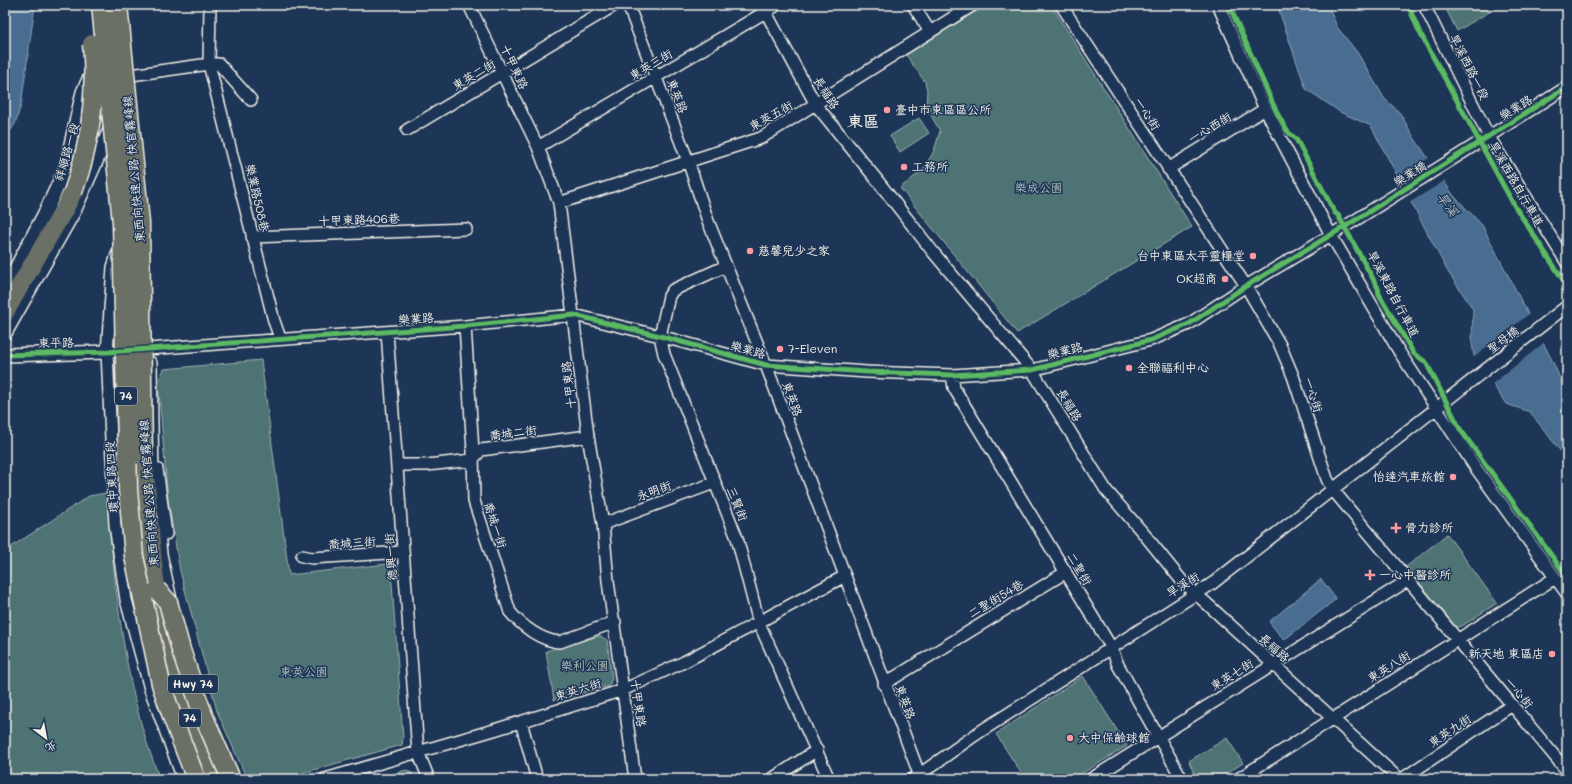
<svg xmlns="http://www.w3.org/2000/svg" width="1572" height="784" font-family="Mali,'LXGW WenKai TC',sans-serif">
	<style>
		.green { fill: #4e7374; stroke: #a1b2ae }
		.water { fill: #496d91; stroke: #8da2b4 }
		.pier { fill: #1d3557 }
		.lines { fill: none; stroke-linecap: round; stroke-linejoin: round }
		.minor-casing { stroke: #f4f1e8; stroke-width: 14 }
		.tertiary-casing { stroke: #f4f1e8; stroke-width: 16 }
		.trunk-casing { stroke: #f4f1e8; stroke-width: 21 }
		.minor { stroke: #1d3557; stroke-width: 11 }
		.tertiary { stroke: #1d3557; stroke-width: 13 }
		.trunk { stroke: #6b7065; stroke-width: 18 }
		.trunk-bridge-casing { stroke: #f4f1e8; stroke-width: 21; stroke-linecap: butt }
		.trunk-bridge { stroke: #6b7065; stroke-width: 18 }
		.cycleway-casing { stroke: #1d3557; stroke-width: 8 }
		.cycleway { stroke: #5cba63; stroke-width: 5 }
		.poi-dot { fill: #ff9aa2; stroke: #1d3557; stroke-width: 1.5 }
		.labels { text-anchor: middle; stroke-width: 3; stroke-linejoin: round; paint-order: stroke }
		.shield { fill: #1d3557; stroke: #b4b9bc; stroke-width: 1 }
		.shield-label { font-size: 11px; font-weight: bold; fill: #f4f1e8 }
		.street-label { font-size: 12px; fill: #f4f1e8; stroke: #1d3557 }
		.poi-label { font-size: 12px; fill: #f4f1e8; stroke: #1d3557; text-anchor: start }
		.park-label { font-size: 12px; fill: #b2bfba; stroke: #1d3557 }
		.water-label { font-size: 13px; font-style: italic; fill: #b8c3ca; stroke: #1d3557 }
		.district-label { font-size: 16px; font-weight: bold; fill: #f4f1e8; stroke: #1d3557 }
	</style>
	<rect width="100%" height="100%" fill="#1d3557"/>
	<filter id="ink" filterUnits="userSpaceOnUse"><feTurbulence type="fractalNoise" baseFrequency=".025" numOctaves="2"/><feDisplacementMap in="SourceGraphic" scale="8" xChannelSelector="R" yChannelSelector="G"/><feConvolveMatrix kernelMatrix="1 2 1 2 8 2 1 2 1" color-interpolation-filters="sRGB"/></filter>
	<g filter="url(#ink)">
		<path class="green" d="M986 5H1051L1192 227 1017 333 900 188 923 170 934 151 940 131 926 107 927 90 925 82 906 55Z
			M1444 5H1501L1457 31Z
			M919 118 929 133 900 152 890 136Z
			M261 360 289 575 387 564 392 583 403 738 402 745 281 779H247L217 711 180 571 168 500 158 382 164 369Z
			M106 493C116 590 123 688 160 779H5V551L89 496Z
			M1447 534 1497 603 1462 626 1456 627 1406 567Z
			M600 636 607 640 612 678 609 686 554 700 546 651Z
			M1083 676 1127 746 1073 779H1025L996 734Z
			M1227 738 1243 763 1218 779H1196L1189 761Z
			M406 770 412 773 414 779H377Z"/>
		<path class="water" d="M5 5H35L21 105 15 124 5 139Z
			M1277 5H1328L1337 27 1357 52 1384 98 1400 113 1413 136 1454 196 1482 225 1553 362 1567 395V482L1562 453 1530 412 1506 404 1474 356 1472 343 1473 309 1448 272 1371 126 1340 112 1306 89Z
			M1321 579 1336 599 1284 640 1269 622Z"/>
		<path class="pier" d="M1430 157 1446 180 1409 203 1397 179Z
			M1530 313 1545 342 1491 385 1473 358Z"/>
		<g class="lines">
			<g class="minor-casing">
				<path id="minor" d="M210 5 209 64H219L251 100
					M469 5 538 147 559 203 588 436 603 524 608 581 635 779
					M628 5 688 161 708 221 766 365 921 779
					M762 5 816 105 877 180 933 252 1032 370 1106 490 1144 534 1182 581 1399 779
					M913 5 930 32
					M1061 5 1246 286 1280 345 1293 376 1327 479 1333 490 1567 771
					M1218 5 1265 109 1331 235 1400 353 1475 467 1567 594
					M1424 5 1489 137 1567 263
					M131 75 209 64 274 321 280 338
					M407 130 615 5
					M538 147 777 5
					M1168 169 1265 109
					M559 203 761 138 973 5
					M252 237 466 229
					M118 252 113 267 107 352 115 525 126 600 150 689 183 779
					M726 266 673 290 669 296 660 336 664 354 737 538 759 623 829 779
					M465 326 473 451 474 501 510 612C522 626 541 641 560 642L615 622
					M387 332 418 752 429 779
					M107 352 465 326 574 315 660 336 766 365 867 372 952 375 1032 370 1151 340 1189 324 1246 286 1354 221 1567 87
					M151 363 153 479
					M952 375 954 388 1111 647 1118 665 1182 779
					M398 465H427L472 460 481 450 588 436
					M157 469 166 534
					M158 524 161 554 172 604
					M603 524 714 483
					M302 556 312 558 403 552
					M884 684 1066 572
					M521 722 537 779
					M325 779 494 730 623 690 684 662 845 576
					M772 779 817 750
					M913 779 978 733 1213 583 1567 306
					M1091 779 1407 581
					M1238 779 1555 578
					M1402 779 1512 705"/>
			</g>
			<g class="tertiary-casing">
				<path id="tertiary" d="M5 289 45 213 65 170 83 92 89 79 93 75
					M5 333 74 211 113 123
					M5 355 107 352"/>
			</g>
			<g class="trunk-casing">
				<path id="trunk" d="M5 312 64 210 73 192
					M143 457C148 502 150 549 157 594 167 658 189 721 217 779"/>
			</g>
			<use href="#minor" class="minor"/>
			<use href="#tertiary" class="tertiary"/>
			<use href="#trunk" class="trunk"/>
			<g class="trunk-bridge-casing">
				<path id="trunk-bridge" d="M101 5 122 223 128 490 134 556 161 684 173 719 196 779
					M118 5 140 223 143 457
					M73 192C91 143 97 96 92 44
					M157 590 168 602 181 650 203 715 231 779"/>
			</g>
			<use href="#trunk-bridge" class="trunk-bridge"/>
			<g class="cycleway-casing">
				<path id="cycleway" d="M1229 5 1277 113 1287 131 1296 139 1335 213 1338 215 1378 288 1379 294 1414 354 1426 362 1460 429 1567 577
					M1408 5 1419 31 1514 205 1567 286
					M5 355 107 352 465 326 574 315 660 336 766 365 867 372 952 375 1032 370 1151 340 1189 324 1246 286 1354 221 1567 87"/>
			</g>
			<use href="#cycleway" class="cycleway"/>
		</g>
	</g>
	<g class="poi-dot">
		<circle cx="887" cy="110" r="4"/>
		<circle cx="904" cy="167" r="4"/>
		<circle cx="750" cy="251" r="4"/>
		<circle cx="1253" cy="256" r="4"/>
		<circle cx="1225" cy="279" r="4"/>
		<circle cx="780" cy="349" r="4"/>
		<circle cx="1129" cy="368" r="4"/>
		<circle cx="1453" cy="477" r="4"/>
		<path d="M1394 522h4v4h4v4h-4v4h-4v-4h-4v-4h4z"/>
		<path d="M1368 569h4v4h4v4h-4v4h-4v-4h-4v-4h4z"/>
		<circle cx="1552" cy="654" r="4"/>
		<circle cx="1070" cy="738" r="4"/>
	</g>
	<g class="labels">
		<g class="shield">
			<rect x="115" y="387" width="22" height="18" rx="3"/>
			<rect x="168" y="675" width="50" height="18" rx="3"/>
			<rect x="179" y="709" width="22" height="18" rx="3"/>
		</g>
		<g class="shield-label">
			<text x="126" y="400">74</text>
			<text x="193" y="688">Hwy 74</text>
			<text x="190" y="722">74</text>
		</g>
		<g class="street-label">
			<text transform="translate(651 65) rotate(-31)" y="4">東英三街</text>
			<text transform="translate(514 67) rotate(65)" y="4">十甲東路</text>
			<text transform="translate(1469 67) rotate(63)" y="4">旱溪西路一段</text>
			<text transform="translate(474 75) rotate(-31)" y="4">東英二街</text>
			<text transform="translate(826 93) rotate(57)" y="4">長福路</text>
			<text transform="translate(677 96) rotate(69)" y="4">東英路</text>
			<text transform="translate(1516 108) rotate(-32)" y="4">樂業路</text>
			<text transform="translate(1147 114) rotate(57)" y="4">一心街</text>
			<text transform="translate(771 116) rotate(-29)" y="4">東英五街</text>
			<text transform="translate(1210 128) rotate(-31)" y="4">一心西街</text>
			<text transform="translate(67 152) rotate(-74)" y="4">祥順路一段</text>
			<text transform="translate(134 169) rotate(-95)" y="4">東西向快速公路 快官霧峰線</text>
			<text transform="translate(1410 174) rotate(-32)" y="4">樂業橋</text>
			<text transform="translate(1516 184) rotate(60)" y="4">旱溪西路自行車道</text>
			<text transform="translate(257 198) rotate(77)" y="4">樂業路508巷</text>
			<text transform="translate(359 220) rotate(-2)" y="4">十甲東路406巷</text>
			<text transform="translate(1393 294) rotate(62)" y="4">旱溪東路自行車道</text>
			<text transform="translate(416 319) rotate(-4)" y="4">樂業路</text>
			<text transform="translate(1503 340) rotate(-38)" y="4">聖母橋</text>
			<text transform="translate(56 343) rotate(-1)" y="4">東平路</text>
			<text transform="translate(748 350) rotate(15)" y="4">樂業路</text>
			<text transform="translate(1065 351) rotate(-14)" y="4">樂業路</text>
			<text transform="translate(569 385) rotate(-97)" y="4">十甲東路</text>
			<text transform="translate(1313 395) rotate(72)" y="4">一心街</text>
			<text transform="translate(792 399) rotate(70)" y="4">東英路</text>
			<text transform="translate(1069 405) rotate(59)" y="4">長福路</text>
			<text transform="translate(513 433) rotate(-7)" y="4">喬城二街</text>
			<text transform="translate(112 477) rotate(-93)" y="4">環中東路四段</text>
			<text transform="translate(654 491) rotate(-20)" y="4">永明街</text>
			<text transform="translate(149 493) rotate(-94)" y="4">東西向快速公路 快官霧峰線</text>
			<text transform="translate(737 504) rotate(68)" y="4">三賢街</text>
			<text transform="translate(495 525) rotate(72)" y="4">喬城一街</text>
			<text transform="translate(352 543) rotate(-4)" y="4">喬城三街</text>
			<text transform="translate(391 557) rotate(-94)" y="4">德興一街</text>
			<text transform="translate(1079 569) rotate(59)" y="4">二聖街</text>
			<text transform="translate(1183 585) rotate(-32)" y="4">旱溪街</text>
			<text transform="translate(996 599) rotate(-31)" y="4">二聖街54巷</text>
			<text transform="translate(1274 648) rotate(42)" y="4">長福路</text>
			<text transform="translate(1389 667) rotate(-32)" y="4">東英八街</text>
			<text transform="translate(1232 675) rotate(-32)" y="4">東英七街</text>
			<text transform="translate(578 690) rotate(-17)" y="4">東英六街</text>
			<text transform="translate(1519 693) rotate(50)" y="4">一心街</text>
			<text transform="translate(905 702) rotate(70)" y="4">東英路</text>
			<text transform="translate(638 703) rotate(82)" y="4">十甲東路</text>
			<text transform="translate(1450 731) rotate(-34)" y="4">東英九街</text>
		</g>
		<g class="poi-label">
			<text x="895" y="114">臺中市東區區公所</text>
			<text x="912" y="171">工務所</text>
			<text x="758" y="255">慈馨兒少之家</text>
			<text x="1245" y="260" text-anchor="end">台中東區太平靈糧堂</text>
			<text x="1217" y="283" text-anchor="end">OK超商</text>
			<text x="788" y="353">7-Eleven</text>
			<text x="1137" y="372">全聯福利中心</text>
			<text x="1445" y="481" text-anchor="end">怡達汽車旅館</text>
			<text x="1405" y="532">骨力診所</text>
			<text x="1379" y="579">一心中醫診所</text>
			<text x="1544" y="658" text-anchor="end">新天地 東區店</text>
			<text x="1078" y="742">大中保齡球館</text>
		</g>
		<g class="park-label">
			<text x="1039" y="192">樂成公園</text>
			<text x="585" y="670">樂利公園</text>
			<text x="304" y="676">東英公園</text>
		</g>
		<g class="water-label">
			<text transform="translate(1448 204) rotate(54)" y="5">旱溪</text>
		</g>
		<g class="district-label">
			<text x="863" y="127">東區</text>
		</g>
	</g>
	<rect width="1572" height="784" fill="none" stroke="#1d3557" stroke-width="20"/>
	<rect x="10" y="10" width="1552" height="764" fill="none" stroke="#f4f1e8" stroke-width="1.5" filter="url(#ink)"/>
	<g transform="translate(46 738) rotate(148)" stroke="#1d3557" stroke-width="3" paint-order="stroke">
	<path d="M0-3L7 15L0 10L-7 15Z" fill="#f4f1e8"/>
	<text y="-6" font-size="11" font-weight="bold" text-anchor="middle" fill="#f4f1e8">北</text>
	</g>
</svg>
